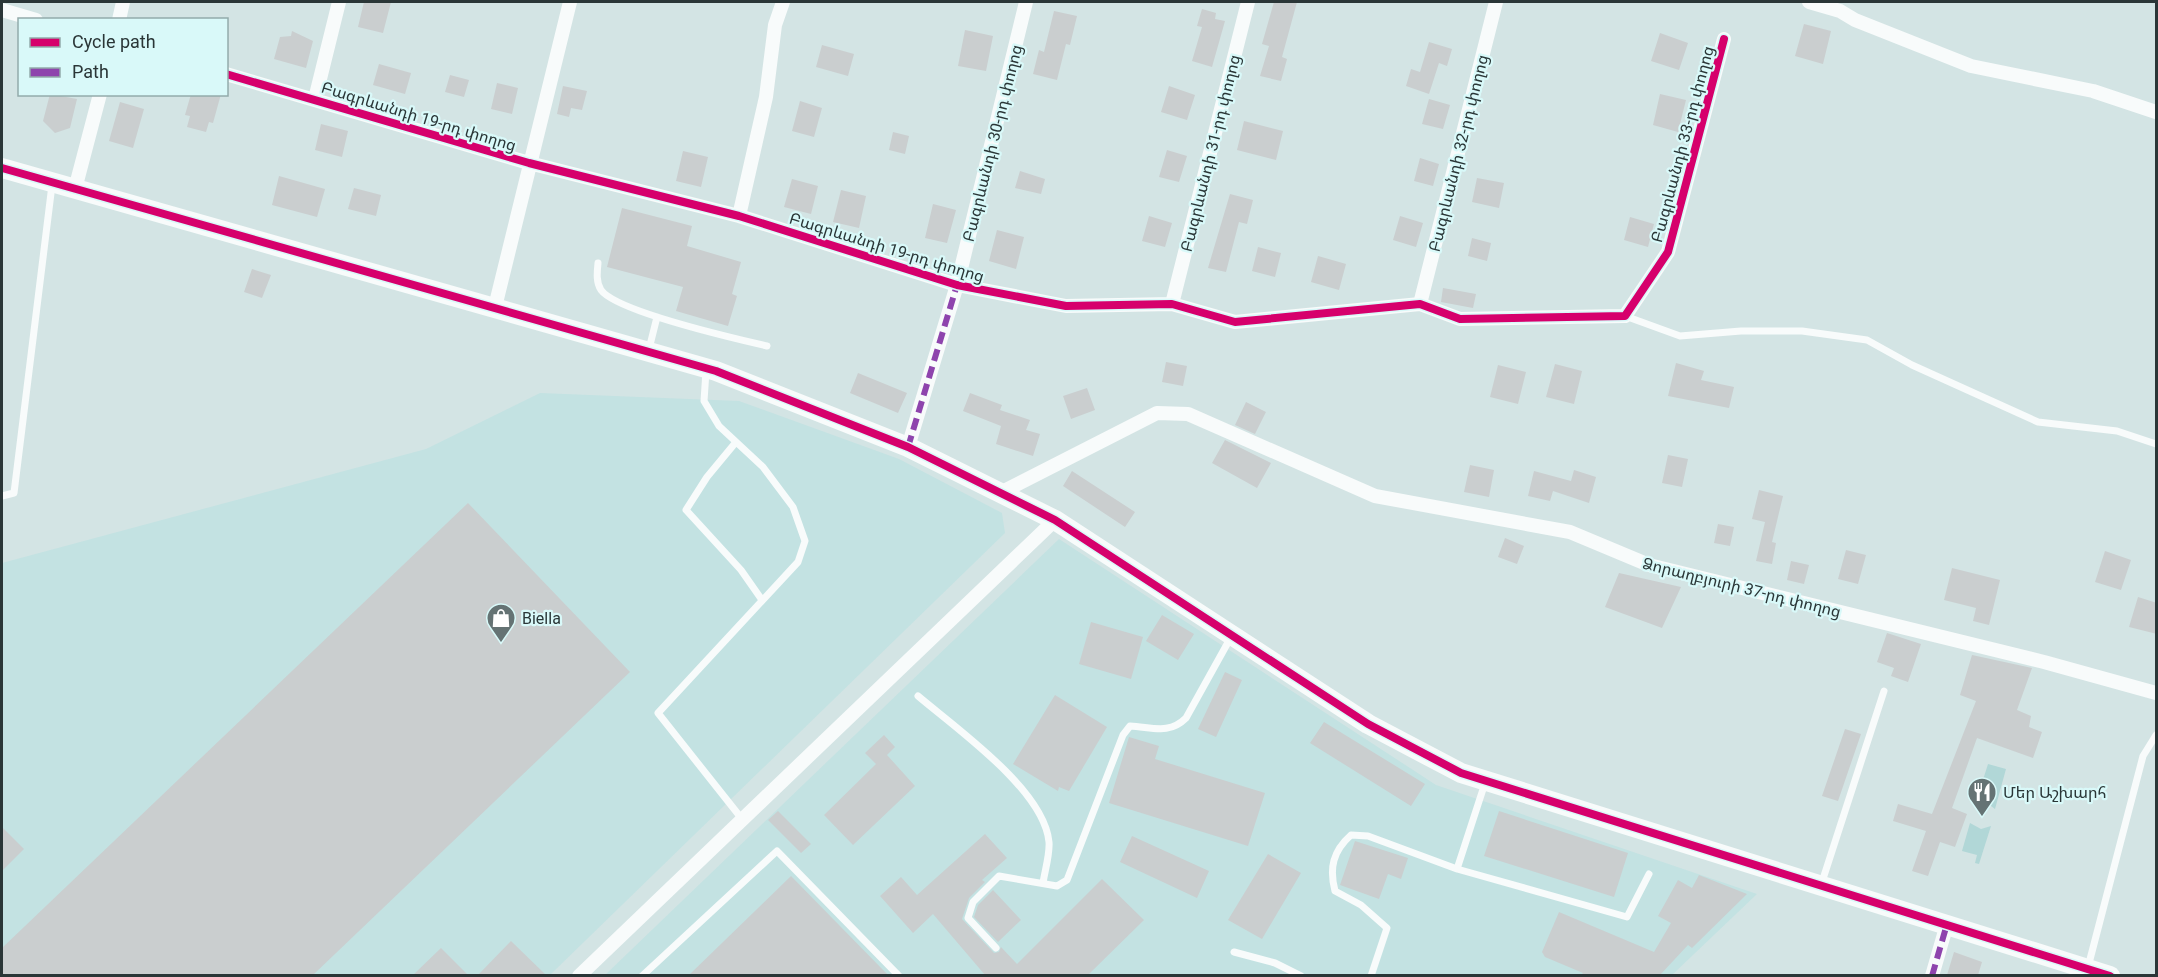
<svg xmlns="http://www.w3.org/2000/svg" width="2158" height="977" font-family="Roboto,'Noto Sans Armenian',sans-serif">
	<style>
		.built { fill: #c3e2e2 }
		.green { fill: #b1d7d7 }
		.building { fill: #cacecf }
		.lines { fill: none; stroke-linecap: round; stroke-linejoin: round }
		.lane { stroke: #f8fbfb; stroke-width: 7 }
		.street { stroke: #f8fbfb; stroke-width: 14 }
		.secondary { stroke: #f8fbfb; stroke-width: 20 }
		.quiet { stroke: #8e44ad; stroke-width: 6; stroke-dasharray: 12 6; stroke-linecap: butt }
		.cycleway-casing { stroke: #d9f9f9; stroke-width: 11 }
		.cycleway { stroke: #d6006c; stroke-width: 8 }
		.labels { text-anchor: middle; stroke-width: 4.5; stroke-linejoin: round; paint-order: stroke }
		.street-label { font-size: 16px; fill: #2a3637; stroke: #d9f9f9 }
		.poi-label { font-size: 16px; fill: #2a3637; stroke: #d9f9f9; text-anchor: start }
	</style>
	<rect width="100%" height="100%" fill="#d3e4e4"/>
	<path class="built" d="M540 393 739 401 899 459 1002 513 1005 533 550 975 2 976V563L426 449Z
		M1059 539 1436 785 1757 894 1672 975 604 976Z"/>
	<path class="green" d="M1988 764 2006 769 1995 809 1987 803 1975 805Z
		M1970 823 1981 829 1991 826 1979 864 1975 863 1977 855 1962 851Z"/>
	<path class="building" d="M364 2H391L383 33 358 27Z
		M1274 2H1297L1282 57 1287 59 1281 81 1260 76 1269 46 1262 44Z
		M1202 9 1216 13 1215 19 1225 21 1212 67 1192 61 1202 27 1197 26Z
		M1054 11 1077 16 1070 45 1066 44 1057 80 1033 74 1039 50 1044 52Z
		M1804 24 1831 31 1823 64 1795 56Z
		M965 30 993 36 986 71 958 66Z
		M292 31 313 41 306 68 274 59 280 37 291 36Z
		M1660 33 1688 43 1679 70 1651 61Z
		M1429 42 1452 49 1447 66 1439 63 1429 94 1406 86 1411 69 1420 72Z
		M822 45 854 54 848 76 816 67Z
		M379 64 411 73 405 94 373 85Z
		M450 75 469 80 464 97 445 92Z
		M497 83 518 88 512 114 491 109Z
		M563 86 587 91 582 110 571 108 569 117 557 114Z
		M1169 86 1195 95 1187 120 1161 112Z
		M50 94 77 99 70 128 55 133 43 121Z
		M191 94H221L213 123 209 122 206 132 187 127 190 116 185 115Z
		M1660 94 1686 100 1678 132 1653 125Z
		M1429 99 1450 105 1443 129 1422 124Z
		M800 101 822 108 814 137 792 131Z
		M120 102 144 109 133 148 109 141Z
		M1244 121 1283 131 1276 160 1237 150Z
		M321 124 348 131 342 157 315 150Z
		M893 132 909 136 905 154 889 150Z
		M1167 150 1187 156 1179 182 1159 177Z
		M683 151 708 157 701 187 676 181Z
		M1420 158 1439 164 1433 186 1414 181Z
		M1020 171 1045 179 1041 194 1015 188Z
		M279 176 325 189 317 217 272 205Z
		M1477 178 1504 183 1499 208 1472 202Z
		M792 179 818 186 811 214 784 207Z
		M354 188 381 195 376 216 348 209Z
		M841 190 866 196 859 228 833 222Z
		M1230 194 1253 200 1247 224 1239 222 1226 272 1208 268Z
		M933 204 956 210 947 243 925 238Z
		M622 208 692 226 687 246 741 262 732 294 737 296 728 326 676 311 683 287 607 267Z
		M1149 216 1172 223 1165 247 1142 241Z
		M1400 216 1423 223 1416 247 1393 240Z
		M1630 217 1654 224 1648 247 1624 240Z
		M997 230 1024 237 1016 269 989 261Z
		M1472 238 1491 243 1487 261 1468 256Z
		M1258 247 1281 253 1275 277 1252 271Z
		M1318 256 1346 264 1339 290 1311 282Z
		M252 269 271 275 262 298 244 292Z
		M1443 288 1476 294 1473 308 1441 302Z
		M1166 362 1187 366 1183 386 1162 382Z
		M1676 363 1704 371 1701 380 1734 387 1729 408 1668 396Z
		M1555 364 1582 371 1574 404 1546 397Z
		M1498 365 1526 372 1518 404 1490 397Z
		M858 373 907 393 898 413 850 393Z
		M1087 388 1095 410 1071 419 1063 396Z
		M970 393 1002 405 1000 410 1030 420 1026 430 1040 434 1033 456 996 444 1001 426 963 411Z
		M1246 402 1266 412 1255 434 1235 425Z
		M1225 440 1271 463 1257 488 1212 463Z
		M1668 455 1688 459 1682 487 1662 483Z
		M1470 465 1494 470 1489 497 1464 492Z
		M1574 470 1596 477 1589 503 1553 491 1550 501 1528 496 1534 471 1571 481Z
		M1072 471 1135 512 1125 527 1063 486Z
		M1759 490 1783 496 1772 542 1776 543 1772 564 1756 561 1765 522 1752 519Z
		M468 503 630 672 313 975H2V948Z
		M1718 524 1734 527 1730 546 1714 543Z
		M1505 538 1524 546 1517 564 1498 557Z
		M1846 550 1866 555 1858 584 1838 579Z
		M2105 551 2131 560 2121 590 2095 582Z
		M1791 561 1809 565 1804 584 1787 580Z
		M1952 568 2000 580 1989 625 1973 621 1976 608 1944 600Z
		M1619 573 1681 587 1662 628 1605 607Z
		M2138 597 2157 603V634L2129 627Z
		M1162 615 1194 634 1178 660 1146 641Z
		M1091 622 1143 637 1131 679 1079 664Z
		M1887 633 1921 644 1908 682 1891 676 1894 668 1877 662Z
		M1972 655 2032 668 2017 710 2031 716 2029 727 2042 732 2033 758 1977 738 1952 808 1967 814 1955 847 1940 842 1928 876 1912 871 1926 831 1893 821 1898 804 1932 814 1976 701 1960 695Z
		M1225 672 1242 680 1216 737 1198 729Z
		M1055 695 1107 727 1069 791 1059 787 1058 791 1013 764Z
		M1324 722 1425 784 1411 806 1310 743Z
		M1845 729 1861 734 1838 801 1822 796Z
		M884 735 895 747 887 755 915 786 853 845 824 815 876 764 865 753Z
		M1129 737 1159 746 1155 759 1265 793 1248 846 1109 803Z
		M778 811 811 844 801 853 768 820Z
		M1499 811 1628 853 1614 897 1484 856Z
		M2 827 24 849 2 871Z
		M985 834 1007 858 982 880 985 882 969 898 962 919 994 953 999 952 1001 947 1017 964 1102 879 1144 920 1088 975H985L933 914 913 933 880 896 901 877 917 895Z
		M1132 836 1209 871 1197 898 1120 862Z
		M1355 841 1408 858 1401 879 1388 874 1379 899 1340 885Z
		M1268 854 1301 873 1262 939 1228 920Z
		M1699 875 1747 894 1692 948 1688 945 1660 975H1581L1583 973 1545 957 1542 952 1559 912 1654 952 1671 923 1658 916 1678 880 1692 888Z
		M791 876 888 975H689Z
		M993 890 1021 920 998 942 974 917 978 905Z
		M511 941 546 975H478Z
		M441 948 468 975H413Z
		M1954 952 1982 962 1978 975H1947Z"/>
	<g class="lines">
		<path class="lane" d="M598 263C597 273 596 282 601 290 617 312 737 339 767 346
			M1625 316 1680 336 1741 331H1802L1867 340 1912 365 2038 422 2117 431 2156 444
			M649 349 657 317
			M706 371 704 401 719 426 763 467 793 507 805 541 798 562 658 713 742 819
			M736 442 707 477 686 510 741 570 762 600
			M2 496 14 493 52 185
			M918 696C957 729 1044 790 1049 842 1050 854 1045 870 1043 883
			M1457 869 1627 917 1649 874
			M1822 882 1884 691
			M996 948 968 918 973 902 999 876 1057 886 1067 880 1123 735 1130 726C1152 727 1169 735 1186 718L1231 637
			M1234 952 1275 963 1301 976
			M2088 967 2143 756 2156 735
			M642 976 777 851 899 976
			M1371 976 1387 928 1361 905 1335 891C1329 868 1333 851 1351 835L1368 836 1457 869 1485 783"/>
		<path class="street" d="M1809 2 1840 11 1855 20 1971 66 2093 91 2156 112
			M2 10 36 20
			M119 20 123 2
			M226 74 529 163 739 216 957 285 1066 306 1172 304 1235 322 1420 304 1460 319 1625 316 1668 252 1724 39
			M315 99 339 2
			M75 189 100 94
			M739 216 766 97 775 25 783 2
			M1172 304 1248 2
			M1420 304 1496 2
			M495 307 570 2
			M908 447 957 285 1026 2
			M1002 492 1157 413 1188 414 1375 496 1570 532 1649 565 2044 662 2156 693
			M579 976 1055 520
			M1932 976 1947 924"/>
		<path class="secondary" d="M2 168 716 371 908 447 1055 520 1368 724 1461 773 2110 976"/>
		<path class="quiet" d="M908 447 957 285
			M1932 976 1947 924"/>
		<g class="cycleway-casing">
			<path id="cycleway" d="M226 74 529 163 739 216 957 285 1066 306 1172 304 1235 322 1420 304 1460 319 1625 316 1668 252 1724 39
				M2 168 716 371 908 447 1055 520 1368 724 1461 773 2110 976"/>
		</g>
		<use href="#cycleway" class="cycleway"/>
	</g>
	<defs>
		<g id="shop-pin" transform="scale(1.5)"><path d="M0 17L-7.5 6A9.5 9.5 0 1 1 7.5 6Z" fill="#657374" stroke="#d9f9f9"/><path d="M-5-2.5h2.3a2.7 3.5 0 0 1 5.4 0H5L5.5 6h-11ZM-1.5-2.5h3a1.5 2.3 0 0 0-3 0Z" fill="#fff"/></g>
		<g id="restaurant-pin" transform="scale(1.5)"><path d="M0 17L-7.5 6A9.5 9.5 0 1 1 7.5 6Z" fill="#657374" stroke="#d9f9f9"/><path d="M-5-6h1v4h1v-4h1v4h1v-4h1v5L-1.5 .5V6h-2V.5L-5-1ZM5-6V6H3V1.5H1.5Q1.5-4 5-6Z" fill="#fff"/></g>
	</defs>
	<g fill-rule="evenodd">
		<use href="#shop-pin" x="501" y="618"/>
		<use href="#restaurant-pin" x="1982" y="792"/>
	</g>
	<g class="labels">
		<g class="street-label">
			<text transform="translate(419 116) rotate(17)" y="6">Բագրևանդի 19-րդ փողոց</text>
			<text transform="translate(992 143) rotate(-76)" y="6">Բագրևանդի 30-րդ փողոց</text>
			<text transform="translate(1682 144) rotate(-75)" y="6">Բագրևանդի 33-րդ փողոց</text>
			<text transform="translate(1210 153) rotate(-76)" y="6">Բագրևանդի 31-րդ փողոց</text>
			<text transform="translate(1458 153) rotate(-76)" y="6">Բագրևանդի 32-րդ փողոց</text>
			<text transform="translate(887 247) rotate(17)" y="6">Բագրևանդի 19-րդ փողոց</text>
			<text transform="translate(1742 587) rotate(14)" y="6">Ձորաղբյուրի 37-րդ փողոց</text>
		</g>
		<g class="poi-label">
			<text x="522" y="624">Biella</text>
			<text x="2003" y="798">Մեր Աշխարհ</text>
		</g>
	</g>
	<rect width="2158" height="977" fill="none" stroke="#2a3637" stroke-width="6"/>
	<rect x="18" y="18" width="210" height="78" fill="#d9f9f9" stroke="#93abab" stroke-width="1.5"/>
	<rect x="30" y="38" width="30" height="9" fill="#d6006c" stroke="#93abab" stroke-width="1.5"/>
	<text x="72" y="48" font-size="18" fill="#2a3637">Cycle path</text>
	<rect x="30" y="68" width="30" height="9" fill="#8e44ad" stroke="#93abab" stroke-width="1.5"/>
	<text x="72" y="78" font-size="18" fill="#2a3637">Path</text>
</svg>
